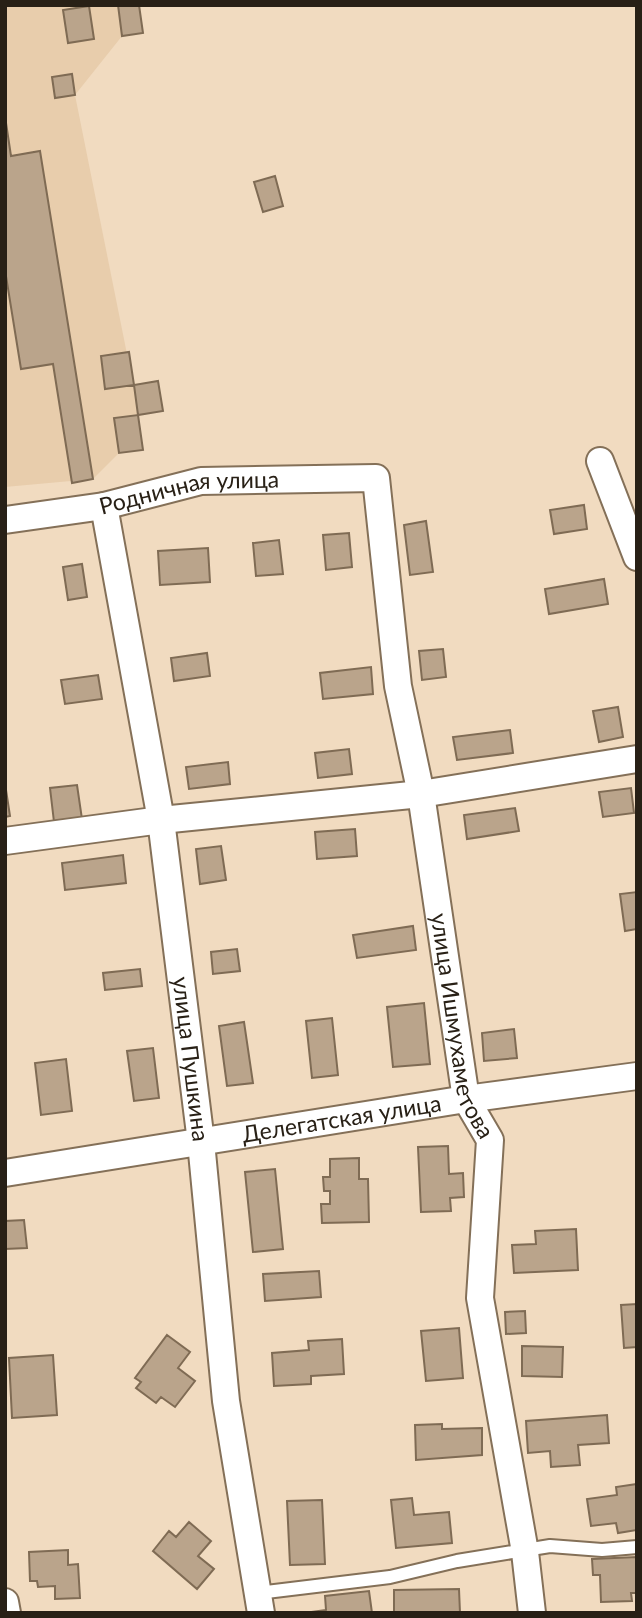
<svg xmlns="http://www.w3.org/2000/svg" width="642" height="1618" font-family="Lato,sans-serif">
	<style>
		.built { fill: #e8cdac }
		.building { fill: #baa48b; stroke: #7f6b54; stroke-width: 2 }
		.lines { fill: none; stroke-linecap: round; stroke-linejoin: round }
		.service-casing { stroke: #847058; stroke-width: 16 }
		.minor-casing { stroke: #847058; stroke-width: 30 }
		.service { stroke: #fff; stroke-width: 12 }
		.minor { stroke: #fff; stroke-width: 26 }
		.labels { text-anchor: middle; stroke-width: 5; stroke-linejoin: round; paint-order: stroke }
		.street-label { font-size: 23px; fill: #282016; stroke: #ffe8cd }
	</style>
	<rect width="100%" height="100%" fill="#f1dbc0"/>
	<path class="built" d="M5 5H139L143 33 122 36 75 95 133 384 158 381 163 411 138 415 143 450 119 453 93 479 5 487Z"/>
	<path class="building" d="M118 5H139L143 33 122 36Z
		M89 6 94 39 68 43 63 10Z
		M72 74 75 95 55 98 52 77Z
		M6 123 11 156 40 151 93 479 72 483 53 364 21 369 5 270Z
		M275 176 283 206 263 212 254 182Z
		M129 352 134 385 105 389 101 356Z
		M158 381 163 411 138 415 134 385Z
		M138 415 143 450 119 453 114 418Z
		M584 505 587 529 554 534 550 510Z
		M426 521 433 572 410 575 404 525Z
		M349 533 352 567 326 570 323 535Z
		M279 540 283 574 256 576 253 543Z
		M208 548 210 582 160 585 158 551Z
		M82 564 87 597 68 600 63 567Z
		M604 579 608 604 549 614 545 589Z
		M443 649 446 677 422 680 419 651Z
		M207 653 210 676 174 681 171 658Z
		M371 667 373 694 323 699 320 673Z
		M98 675 102 699 65 704 61 680Z
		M618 707 623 737 599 742 593 711Z
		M510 730 513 753 457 760 453 737Z
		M349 749 352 774 318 778 315 753Z
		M228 762 230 784 189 789 186 767Z
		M77 785 82 819 54 822 50 788Z
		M631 788 634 813 603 817 599 792Z
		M6 790 10 816 5 817V791Z
		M515 808 519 831 467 839 464 815Z
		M355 829 357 856 317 859 315 832Z
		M221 846 226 880 200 884 196 849Z
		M123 855 126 883 65 890 62 863Z
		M637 892V929L625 931 620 894Z
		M413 926 416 950 357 958 353 935Z
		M237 949 240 971 213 974 211 952Z
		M140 969 142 986 105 990 103 973Z
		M424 1003 430 1064 393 1067 387 1007Z
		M332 1018 338 1075 312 1078 306 1021Z
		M244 1022 253 1083 227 1086 219 1026Z
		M514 1029 517 1058 484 1061 482 1033Z
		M153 1048 159 1098 134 1101 127 1051Z
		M66 1059 72 1111 41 1115 35 1063Z
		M448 1146 449 1174 463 1173 464 1197 450 1198 451 1211 421 1212 418 1147Z
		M359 1158V1179H368L369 1222 322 1223 321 1204H330V1191H324L323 1177H330V1159Z
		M275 1169 283 1249 253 1252 245 1172Z
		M24 1220 27 1248 5 1249V1221Z
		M576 1229 578 1270 514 1273 512 1245 536 1244 535 1231Z
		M319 1271 321 1297 265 1301 263 1274Z
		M637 1304V1347L624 1348 621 1305Z
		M525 1311 526 1333 506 1334 505 1312Z
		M459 1328 463 1378 426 1381 421 1331Z
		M167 1335 190 1352 178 1368 195 1381 175 1407 161 1397 156 1403 136 1388 141 1382 135 1378Z
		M342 1339 344 1374 311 1376V1384L274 1386 272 1353 309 1350 308 1341Z
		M522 1346 563 1347 562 1377 522 1376Z
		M53 1355 57 1415 12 1418 9 1358Z
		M607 1415 609 1443 578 1445 580 1465 551 1467 550 1451 528 1453 526 1421Z
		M442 1424V1429L482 1428V1455L416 1460 415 1425Z
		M637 1484V1530L618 1533 616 1523 591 1526 587 1499 617 1495 616 1487Z
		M412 1498 414 1515 449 1512 452 1543 396 1548 391 1500Z
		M322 1500 325 1564 290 1565 287 1501Z
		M189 1522 211 1541 198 1556 214 1569 197 1589 153 1551 169 1531 176 1537Z
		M68 1550V1565L78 1564 80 1598 55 1599V1586L38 1587 37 1581H30L29 1552Z
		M637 1557V1593H631L632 1601 601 1602 600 1575H593L592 1559Z
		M459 1589 460 1613H394V1590Z
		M369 1591 372 1613H304L326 1610 325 1596Z"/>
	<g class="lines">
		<g class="service-casing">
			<path id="service" d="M258 1593 390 1577 457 1561 550 1546 602 1550 637 1547"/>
		</g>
		<g class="minor-casing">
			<g id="minor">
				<path d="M600 461 637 557"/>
				<path id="s1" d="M104 506 161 820 201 1142 226 1401 261 1613"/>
				<path id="s2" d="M5 520 104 506 201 481 376 478 398 686 421 794 466 1099 490 1140 480 1298 525 1552 532 1613"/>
				<path d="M5 841 161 820 421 794 637 759"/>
				<path id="s3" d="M5 1173 466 1099 637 1076"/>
				<path d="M5 1602 7 1613"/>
			</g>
		</g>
		<use href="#service" class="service"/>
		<use href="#minor" class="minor"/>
	</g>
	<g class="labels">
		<g class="street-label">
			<text dy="8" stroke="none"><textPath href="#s2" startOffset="187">Родничная улица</textPath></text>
			<text dy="8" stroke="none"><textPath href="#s2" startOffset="931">улица Ишмухаметова</textPath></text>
			<text dy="8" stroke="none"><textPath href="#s1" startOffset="560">улица Пушкина</textPath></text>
			<text dy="8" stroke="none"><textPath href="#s3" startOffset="341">Делегатская улица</textPath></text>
		</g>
	</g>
	<rect width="642" height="1618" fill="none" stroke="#282016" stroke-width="14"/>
</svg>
